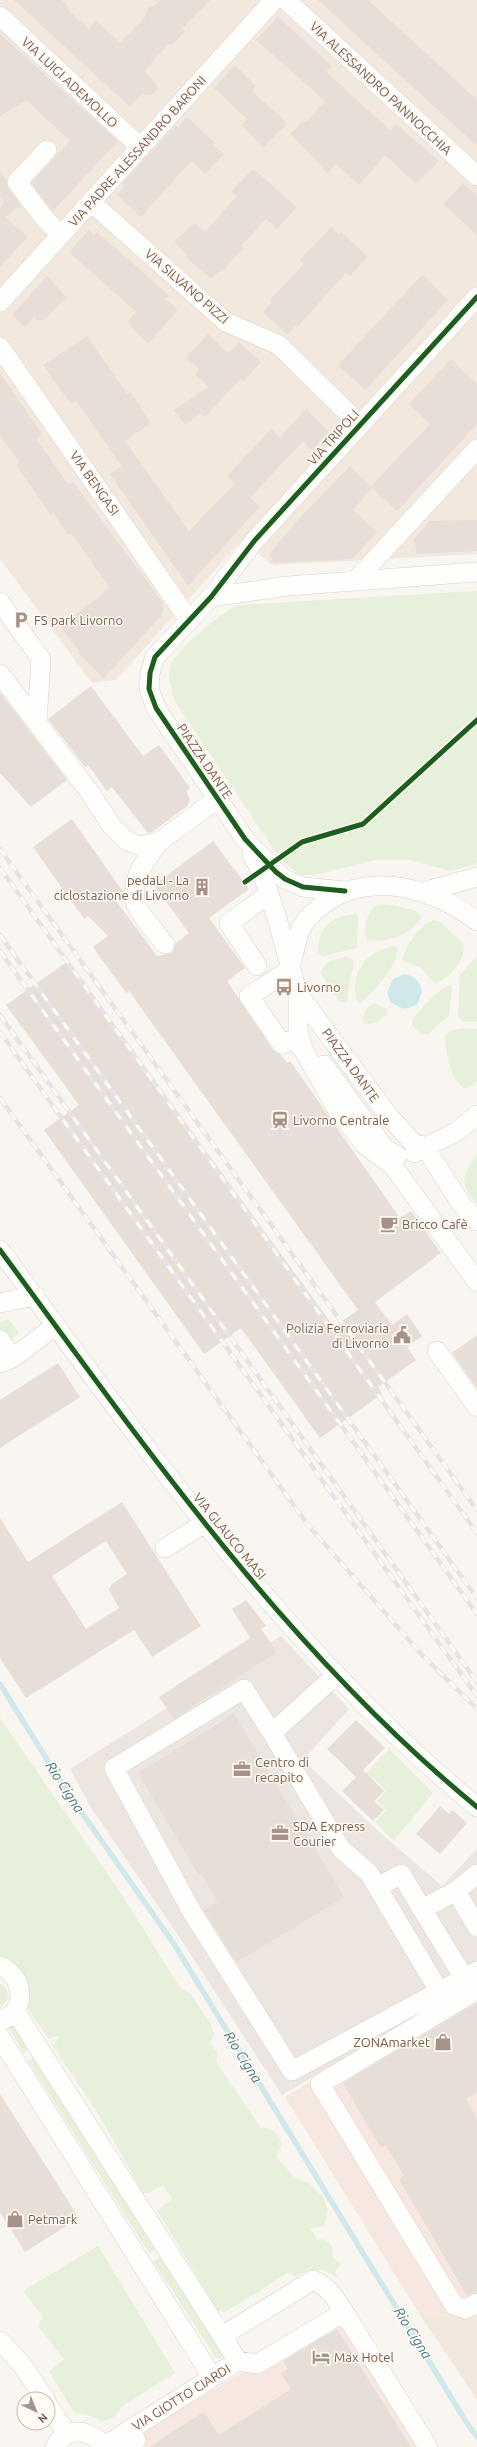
<svg xmlns="http://www.w3.org/2000/svg" width="477" height="2447" font-family="Ubuntu,sans-serif">
	<style>
		.residential { fill: #f2e8de }
		.commercial { fill: #f6e8e1 }
		.industrial { fill: #ede5e0 }
		.green { fill: #e7f0db }
		.water { fill: #d0e8ea }
		.lines { fill: none; stroke-linecap: round; stroke-linejoin: round }
		.stream { stroke: #d0e8ea; stroke-width: 5.5 }
		.building { fill: #e6ded7; fill-rule: evenodd }
		.minor-casing { stroke: #d7d1cb; stroke-width: 20 }
		.minor { stroke: #fefefd; stroke-width: 19 }
		.rail-casing { stroke: #e6e3e7; stroke-width: 4.5 }
		.rail { stroke: #fffaf3; stroke-width: 3; stroke-dasharray: 9; stroke-linecap: butt }
		.cycleway-casing { stroke: #fffaf3; stroke-width: 8 }
		.cycleway { stroke: #1b5e20; stroke-width: 5 }
		.labels { text-anchor: middle; stroke-width: 3; stroke-linejoin: round; paint-order: stroke }
		.street-label { font-size: 13px; fill: #7a5c4d; stroke: #fffaf3 }
		.poi-label { font-size: 13px; fill: #7a5c4d; stroke: #fffaf3; text-anchor: start }
		.water-label { font-size: 14px; font-style: italic; fill: #437c86; stroke: #fffaf3 }
	</style>
	<rect width="100%" height="100%" fill="#f9f5f0"/>
	<path class="residential" d="M0 0H477V554L272 565 242 540 116 680 92 683 0 559Z
		M420 2315 477 2317V2400Z"/>
	<path class="commercial" d="M477 1984V2317L420 2315 285 2097Z
		M340 2314 422 2447H123V2444Z"/>
	<path class="industrial" d="M281 1636 349 1709 303 1760 378 1831 442 1886 477 1849V1980L282 2095 178 1935 90 1806 70 1769Z"/>
	<path class="green" d="M474 591 477 592V861L474 865 450 871 410 860H376L314 875H301L281 860 176 703C172 692 167 678 170 667 174 652 223 611 238 605Z
		M387 904 414 910 422 916C412 935 387 943 367 940 363 926 366 918 374 906Z
		M355 914 358 916 357 948 323 956 318 953C318 927 330 917 355 914Z
		M434 920 440 922 464 944C463 948 464 953 462 957 458 968 445 981 434 983L421 968 402 960C408 944 417 926 434 920Z
		M392 946 398 947C399 963 374 992 361 1003L358 1002C355 998 354 989 355 984 359 962 371 952 392 946Z
		M477 956V1022H464L458 1016 460 975Z
		M346 957 353 959C355 967 347 986 348 1000L343 1003 339 1001 320 973C325 961 333 959 346 957Z
		M450 985 452 988 449 1015 428 1034H421L412 1025V1019C422 1009 437 989 450 985Z
		M375 1003 387 1009 386 1015C379 1021 372 1027 363 1022 364 1012 366 1007 375 1003Z
		M465 1028 477 1029V1081L473 1086 464 1088C451 1080 445 1050 445 1035L453 1030Z
		M477 1155V1203C457 1183 463 1176 477 1155Z
		M9 1319 19 1333 9 1341 0 1329V1321Z
		M0 1718 122 1895 181 1989 191 1994 211 2025 214 2034 210 2043 218 2054 216 2062 261 2128C274 2127 277 2133 282 2144L276 2156 295 2178 309 2183 323 2197 328 2210 324 2226 310 2229 318 2240 324 2239 332 2246 333 2258 341 2264 335 2271 339 2279C323 2267 312 2267 296 2276L288 2273 225 2312 218 2311 162 2218 157 2211 172 2199 163 2185 148 2193H143L99 2115 53 2046 59 2038 57 2036 49 2039 28 2009 24 1981 0 1958Z
		M389 1749 433 1793 394 1841 375 1822 386 1810 377 1801 386 1791 372 1777 367 1782 362 1777Z
		M0 1983 6 1989 9 1998 0 2008Z
		M17 2023 31 2048 23 2053 9 2028Z
		M38 2055 158 2248 149 2253 28 2061Z
		M98 2246 175 2373 124 2405 113 2418 101 2421 91 2416 74 2412 49 2372 64 2359 38 2326 43 2316 23 2291Z
		M163 2256 223 2353 222 2359 216 2358 153 2261Z"/>
	<path class="water" d="M404 974C415 976 420 981 422 992L417 1005 404 1009 391 1003 387 993 393 979Z"/>
	<g class="lines">
		<path class="stream" d="M0 1684 66 1790 174 1944 465 2420 477 2437"/>
	</g>
	<path class="building" d="M14 0H62L69 7 67 9 89 29 96 20 120 43 145 17 148 8 156 5 161 0H210L182 29 185 31 172 45 169 43 144 71 156 84 158 89 155 92 150 95 142 94 130 107Z
		M318 0H368L477 100V146Z
		M278 17 332 66 326 72 390 130 396 124 439 161 416 184 385 155 359 185 336 164 328 173 290 134 301 123 306 122 325 101 256 40Z
		M0 34 118 141 53 211 31 183 70 141 26 100 0 116Z
		M235 65 256 86 252 91 287 123 264 147 241 125 247 119 214 88Z
		M187 117 215 143 213 145 224 154 205 174 191 161 141 217 117 195 124 187 122 184 176 125 178 128Z
		M253 169 297 207 277 229 266 219 241 246 243 248 222 272 220 270 211 279 186 257 188 255 174 242 194 223 205 232 237 196 231 191Z
		M0 171 6 180 8 188 21 206 5 217 28 237 0 267V208L4 203 0 196Z
		M463 183 477 196V235L443 204Z
		M331 227 339 234 341 232 368 257 350 276 346 273 298 326 296 325 287 334 263 312 272 302 270 300 304 264 300 260Z
		M89 230 94 236 97 232 145 274 169 296 166 299 178 310 148 344 127 322 136 312 69 252Z
		M422 275 448 300 365 390 338 365Z
		M47 276 67 298 43 320 39 321 34 317 25 327 12 315Z
		M208 334 228 353 239 342 261 362 244 381 241 378 205 417 201 413 185 425 174 410 209 387 195 374 199 370 186 357Z
		M87 336 127 394 130 392 151 423 125 441 189 531 235 484 227 476 271 429 280 437 306 409 329 431 312 450 303 441 250 498 260 506 188 586 110 474 122 466 76 401 71 404 43 365Z
		M451 359 477 384V424L397 511 372 488 353 510 377 532 352 559 273 563 270 553 297 521 350 466 371 486 430 424 409 404Z
		M0 373 42 434 36 439 69 485 73 482 163 603V612L160 617 104 678 78 653 80 652 60 627 110 588 71 533 68 535 53 513 51 515 16 465 19 462 0 435Z
		M477 520V551L417 554 414 539 430 521Z
		M91 686 143 756 159 745 190 788 186 792 190 799 187 806 152 832 148 833 112 787 107 791 88 765 85 767 48 719Z
		M0 692 67 780 31 807 0 773Z
		M72 819 123 892 114 898 157 956 172 953 176 943 189 933 154 885 213 841 249 889 209 918 245 968 227 981 273 1050 281 1055 287 1063 290 1061 400 1218 411 1211 441 1253 375 1302 392 1325 407 1314 422 1336 407 1347 416 1360 378 1387 382 1394 320 1438 241 1328 204 1354 44 1130 79 1105 6 1005 68 961 334 1327 358 1310 129 991 126 993 93 947 108 936 88 916 84 919 33 847Z
		M477 1335V1388L452 1353Z
		M58 1363 80 1397 0 1448V1400Z
		M122 1502 201 1626 152 1657 134 1630 26 1698 0 1658V1518L28 1562ZM106 1541 127 1574 112 1584 109 1590 119 1608 86 1629 52 1576Z
		M246 1600 266 1626 261 1629 277 1652 173 1719 159 1697 250 1638 232 1609Z
		M234 1714 344 1897 237 1962 204 1910 218 1902 201 1874 199 1875 138 1773Z
		M356 1720 385 1748 363 1770 384 1791 374 1801 384 1810 373 1821 342 1791 356 1777 327 1749Z
		M440 1806 449 1814 452 1810 467 1823 440 1854 416 1834Z
		M477 2003V2092L466 2099 477 2118V2292L467 2296 399 2179 404 2176 386 2145 381 2148 343 2083Z
		M0 2094 79 2218 25 2252 0 2212Z
		M337 2329 411 2447H149L204 2412 219 2435 291 2389 281 2373 288 2369 283 2361Z"/>
	<g class="lines">
		<g class="minor-casing">
			<path id="minor" d="M286 0 477 176
				M0 16 140 147
				M47 150 17 182 44 218 61 235
				M91 202 226 322 279 345 360 425
				M0 302 274 0
				M0 347 189 620
				M356 580 477 449
				M211 597 288 586 477 572
				M0 602 41 659 37 723
				M0 674 91 794 111 825 127 841 140 846 159 842 217 799
				M159 842C146 858 129 882 136 904 139 914 157 934 165 944
				M252 855 262 873 276 915 298 994V1030L303 1049 338 1111 365 1145 393 1166 477 1282
				M345 891 303 887 285 879 276 872 245 839 156 708 149 689 150 673 155 657 211 597 255 540 477 297
				M423 892 477 877
				M257 966 229 923 269 894
				M298 994 388 1115 414 1144 424 1146
				M303 1049 292 1040 282 1044 249 996C256 991 288 973 290 966 297 949 295 932 308 918 355 866 428 884 477 921
				M324 1065 385 1149 397 1156
				M424 1146 462 1205 477 1221
				M414 1153 456 1132 477 1115
				M0 1250C145 1447 286 1650 477 1807
				M0 1303 35 1296
				M0 1340 13 1358
				M437 1351 477 1407
				M0 1363 13 1358 56 1325
				M165 1548 205 1523
				M336 1675 272 1733 341 1849 369 1873 439 1991
				M272 1733 244 1689 114 1768 192 1912 292 2071 477 1971
				M378 1887 401 1874 422 1909
				M456 1891 477 1927
				M0 1966C25 1976 28 2012 0 2021
				M464 1978 422 1909 456 1891 477 1874
				M477 1990 320 2084 454 2305 466 2309 477 2303
				M15 2011 238 2361
				M0 2037 212 2377
				M222 2336 313 2280C328 2286 336 2299 344 2312L428 2447
				M0 2341 23 2366 45 2399
				M48 2405 67 2434
				M55 2447C65 2425 92 2429 104 2447
				M103 2447 238 2361 257 2364 344 2312
				M129 2447 136 2440 130 2429"/>
		</g>
		<use href="#minor" class="minor"/>
		<g class="rail-casing">
			<path id="rail" d="M0 849 477 1510
				M0 868 477 1533
				M0 935 477 1598
				M0 951 477 1614
				M0 1015 477 1682
				M0 1032 477 1696
				M0 1098 308 1525 424 1657 477 1709"/>
		</g>
		<use href="#rail" class="rail"/>
		<g class="cycleway-casing">
			<path id="cycleway" d="M245 882 302 842 363 824 477 720
				M345 891 303 887 285 879 276 872 245 839 156 708 149 689 150 673 155 657 211 597 255 540 477 297
				M0 1250C145 1447 286 1650 477 1807"/>
		</g>
		<use href="#cycleway" class="cycleway"/>
	</g>
	<defs>
		<g id="parking-bare" transform="scale(1.38)"><path d="M-3.5-5.5H1a3.5 3.5 0 0 1 0 7H-1V5.5H-3.5ZM-1-3.4V-.6H.8a1.4 1.4 0 0 0 0-2.8Z" fill="#a69286" stroke="#fffaf3" stroke-width="2.5" paint-order="stroke"/></g>
		<g id="building-bare" transform="scale(1.38)"><path d="M-4-6H4V6H1V3H-1V6H-4ZM-2.5-4.3h1.7v1.8h-1.7ZM.8-4.3h1.7v1.8H.8ZM-2.5-1h1.7V.8h-1.7ZM.8-1h1.7V.8H.8Z" fill="#a69286" stroke="#fffaf3" stroke-width="2.5" paint-order="stroke"/></g>
		<g id="bus-bare" transform="scale(1.38)"><path d="M-5-6H5V4H4V6H2V4H-2V6H-4V4H-5ZM-3.5-4V0h7V-4ZM-3.5 1.2v1.5H-2V1.2ZM2 1.2v1.5H3.5V1.2Z" fill="#a69286" stroke="#fffaf3" stroke-width="2.5" paint-order="stroke"/></g>
		<g id="station-bare" transform="scale(1.38)"><path d="M-3-6H3Q5-6 5-4V2Q5 4 3 4L4.5 6H3L1.5 4h-3L-3 6H-4.5L-3 4Q-5 4-5 2V-4Q-5-6-3-6ZM-3.5-4v3h7v-3ZM-3.5 1v1.5H-2V1ZM2 1v1.5H3.5V1Z" fill="#a69286" stroke="#fffaf3" stroke-width="2.5" paint-order="stroke"/></g>
		<g id="cafe-bare" transform="scale(1.38)"><path d="M-5.5-4.5H6V0H3Q3 3.5 0 3.5H-2.5Q-5.5 3.5-5.5 0ZM3-3.2v2h1.7v-2ZM-6 4.5H4V6H-6Z" fill="#a69286" stroke="#fffaf3" stroke-width="2.5" paint-order="stroke"/></g>
		<g id="civic-bare" transform="scale(1.38)"><path d="M-.6-6.5H3V-4.5H.6V-3L4-1V1h2V6H-6V1h2V-1L-.6-3ZM-1.2 2.5V6h2.4V2.5Z" fill="#a69286" stroke="#fffaf3" stroke-width="2.5" paint-order="stroke"/></g>
		<g id="office-bare" transform="scale(1.38)"><path d="M-6-3h4V-5.5h4V-3h4V5H-6ZM-1-4.5V-3h2v-1.5ZM-6 0V1H6V0Z" fill="#a69286" stroke="#fffaf3" stroke-width="2.5" paint-order="stroke"/></g>
		<g id="shop-bare" transform="scale(1.38)"><path d="M-5-2.5h2.3a2.7 3.5 0 0 1 5.4 0H5L5.5 6h-11ZM-1.5-2.5h3a1.5 2.3 0 0 0-3 0Z" fill="#a69286" stroke="#fffaf3" stroke-width="2.5" paint-order="stroke"/></g>
		<g id="hotel-bare" transform="scale(1.38)"><path d="M-6-4.5h1.5V1H6V5H4.5V3h-9V5H-6ZM-4 0a1.8 1.8 0 1 1 3.6 0ZM.5 0V-2.5h3Q6-2.5 6 0Z" fill="#a69286" stroke="#fffaf3" stroke-width="2.5" paint-order="stroke"/></g>
	</defs>
	<g fill-rule="evenodd">
		<use href="#parking-bare" x="21" y="620"/>
		<use href="#building-bare" x="202" y="887"/>
		<use href="#bus-bare" x="284" y="987"/>
		<use href="#station-bare" x="280" y="1120"/>
		<use href="#cafe-bare" x="389" y="1224"/>
		<use href="#civic-bare" x="402" y="1335"/>
		<use href="#office-bare" x="242" y="1769"/>
		<use href="#office-bare" x="280" y="1833"/>
		<use href="#shop-bare" x="443" y="2042"/>
		<use href="#shop-bare" x="15" y="2219"/>
		<use href="#hotel-bare" x="321" y="2357"/>
	</g>
	<g class="labels">
		<g class="street-label">
			<text transform="translate(70 82) rotate(43)" y="5">VIA LUIGI ADEMOLLO</text>
			<text transform="translate(381 88) rotate(43)" y="5">VIA ALESSANDRO PANNOCCHIA</text>
			<text transform="translate(137 151) rotate(-48)" y="5">VIA PADRE ALESSANDRO BARONI</text>
			<text transform="translate(187 286) rotate(41)" y="5">VIA SILVANO PIZZI</text>
			<text transform="translate(333 437) rotate(-48)" y="5">VIA TRIPOLI</text>
			<text transform="translate(95 483) rotate(55)" y="5">VIA BENGASI</text>
			<text transform="translate(205 761) rotate(56)" y="5">PIAZZA DANTE</text>
			<text transform="translate(351 1065) rotate(54)" y="5">PIAZZA DANTE</text>
			<text transform="translate(230 1536) rotate(51)" y="5">VIA GLAUCO MASI</text>
			<text transform="translate(181 2397) rotate(-32)" y="5">VIA GIOTTO CIARDI</text>
		</g>
		<g class="poi-label">
			<text x="34" y="625">FS park Livorno</text>
			<text x="189" y="885" text-anchor="end">pedaLI - La<tspan x="189" dy="15">ciclostazione di Livorno</tspan></text>
			<text x="297" y="992">Livorno</text>
			<text x="293" y="1125">Livorno Centrale</text>
			<text x="402" y="1229">Bricco Cafè</text>
			<text x="389" y="1333" text-anchor="end">Polizia Ferroviaria<tspan x="389" dy="15">di Livorno</tspan></text>
			<text x="255" y="1767">Centro di<tspan x="255" dy="15">recapito</tspan></text>
			<text x="293" y="1831">SDA Express<tspan x="293" dy="15">Courier</tspan></text>
			<text x="430" y="2047" text-anchor="end">ZONAmarket</text>
			<text x="28" y="2224">Petmark</text>
			<text x="334" y="2362">Max Hotel</text>
		</g>
		<g class="water-label">
			<text transform="translate(65 1787) rotate(57)" y="5">Rio Cigna</text>
			<text transform="translate(243 2057) rotate(58)" y="5">Rio Cigna</text>
			<text transform="translate(413 2333) rotate(58)" y="5">Rio Cigna</text>
		</g>
	</g>
	<g transform="translate(36 2411) rotate(136)"><circle r="19" fill="#fffaf3" stroke="#cabbb1"/>
	<path d="M0-3L7 15L0 10L-7 15Z" fill="#a69286"/>
	<text y="-6" font-size="11" font-weight="bold" text-anchor="middle" fill="#7a5c4d">N</text>
	</g>
</svg>
